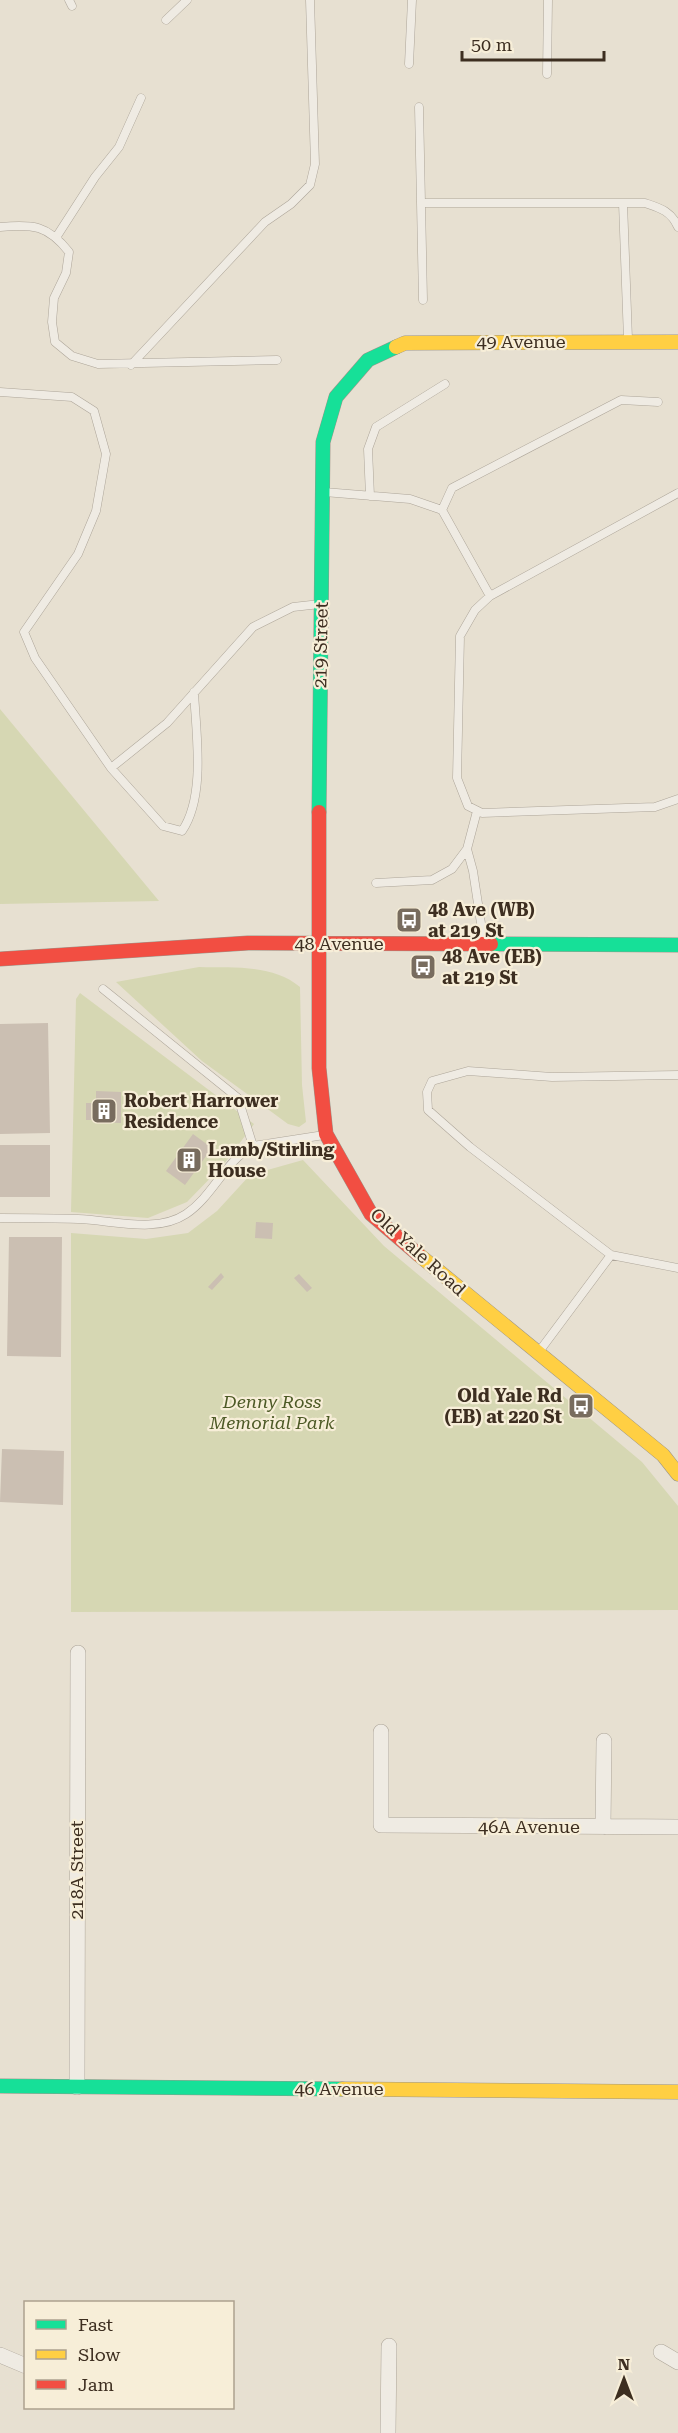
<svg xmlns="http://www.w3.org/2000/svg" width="678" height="2433" font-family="'Roboto Serif',serif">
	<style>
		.green { fill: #d6d7b3 }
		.building { fill: #cbbfb2 }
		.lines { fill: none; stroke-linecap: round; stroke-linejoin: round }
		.lane-casing { stroke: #ada599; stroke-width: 9 }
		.street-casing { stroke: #ada599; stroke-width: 16 }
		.fast-casing { stroke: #9c958a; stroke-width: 15 }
		.slow-casing { stroke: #9c958a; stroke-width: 15 }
		.jam-casing { stroke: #9c958a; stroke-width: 15 }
		.lane { stroke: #efebe3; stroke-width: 8 }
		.street { stroke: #efebe3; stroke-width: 15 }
		.fast { stroke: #16e098; stroke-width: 14 }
		.slow { stroke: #ffcf43; stroke-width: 14 }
		.jam { stroke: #f24e42; stroke-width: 14 }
		.labels { text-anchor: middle; stroke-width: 4.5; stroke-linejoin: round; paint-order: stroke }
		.street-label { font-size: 18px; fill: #3d2e20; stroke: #f7eed8 }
		.poi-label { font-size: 18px; font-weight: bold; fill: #3d2e20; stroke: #f7eed8; text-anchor: start }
		.park-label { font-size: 18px; font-style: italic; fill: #4d5a26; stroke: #f7eed8 }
	</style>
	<rect width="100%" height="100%" fill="#e7e0d1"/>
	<path class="green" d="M0 709 159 901 0 904Z
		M199 967C233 968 273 964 300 987L302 1085 306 1122 299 1127 288 1124 202 1061 116 982Z
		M80 993 254 1124 224 1164 187 1202 148 1218 71 1212 76 999Z
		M303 1160 384 1246 642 1462 678 1506V1610L71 1612V1233L146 1239 188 1233 217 1211 250 1175Z"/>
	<path class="building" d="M48 1023 50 1133 0 1134V1024Z
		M96 1091 121 1092V1123L93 1122V1120H86V1103H96Z
		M193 1134 212 1148 185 1185 166 1171Z
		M0 1145H50V1197H0Z
		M256 1222 273 1223 272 1239 255 1238Z
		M9 1237H62L61 1357 7 1356Z
		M221 1273 224 1277 212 1290 208 1287Z
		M299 1274 312 1288 307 1292 294 1278Z
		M2 1449 64 1451 63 1505 0 1502Z"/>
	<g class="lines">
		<g class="lane-casing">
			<path id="lane" d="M69 0 72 6
				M166 20 187 0
				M409 64 412 0
				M547 74 548 0
				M419 107 421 203H645C660 208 671 211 678 227
				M421 203 423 300
				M623 203 628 339
				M0 227C33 224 48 225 69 252L66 273 54 298 52 322 55 342 72 356 98 364 277 360
				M57 236 95 177 119 147 141 98
				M131 365 265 222 291 204 310 185 315 164 310 0
				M0 392 72 397 94 411 106 454 96 511 78 554 24 632 35 658 111 768 167 723 253 627 293 607 320 604
				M324 492 410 499 442 510 490 596 678 493
				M370 496 368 449 376 427 445 384
				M442 510 452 488 621 400 658 402
				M490 596 475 610 460 636 457 778 468 806 482 813 655 807 678 799
				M111 768 163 826 182 831C206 796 196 733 194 692
				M477 811 467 849 473 871 484 943
				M376 883 432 880 452 869 467 849
				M103 989 238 1098 253 1146 324 1135
				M0 1218C26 1218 52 1218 78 1219 112 1220 156 1234 186 1214 213 1196 225 1161 253 1146
				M611 1255 470 1147 428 1110 427 1092 432 1081 468 1071 552 1077 678 1075
				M538 1353 611 1255 678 1268"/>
		</g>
		<g class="street-casing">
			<path id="street" d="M381 1732V1825L678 1827
				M603 1827 604 1741
				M77 2087 78 1653
				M661 2352 678 2362
				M0 2355 26 2366
				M388 2433 389 2346"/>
		</g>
		<g class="fast-casing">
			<path id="fast" d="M319 812 323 442 336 397 368 360 396 347
				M491 944 678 945
				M0 2086 342 2089"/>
		</g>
		<g class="slow-casing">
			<path id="slow" d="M396 347 405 343 678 342
				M419 1255 663 1455 678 1474
				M342 2089 678 2092"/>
		</g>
		<g class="jam-casing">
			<path id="jam" d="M319 812V1068L326 1134 371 1214 419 1255
				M0 959 248 943 491 944"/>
		</g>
		<use href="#lane" class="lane"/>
		<use href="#street" class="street"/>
		<use href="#fast" class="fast"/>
		<use href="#slow" class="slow"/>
		<use href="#jam" class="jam"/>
	</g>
	<defs>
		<g id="bus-square" transform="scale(1.35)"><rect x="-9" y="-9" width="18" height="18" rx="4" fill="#786c5e" stroke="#f7eed8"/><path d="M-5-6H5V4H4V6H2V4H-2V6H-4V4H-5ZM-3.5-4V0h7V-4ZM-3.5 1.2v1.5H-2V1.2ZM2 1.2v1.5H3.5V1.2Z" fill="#fff"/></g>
		<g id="building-square" transform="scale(1.35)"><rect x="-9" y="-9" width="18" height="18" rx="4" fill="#786c5e" stroke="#f7eed8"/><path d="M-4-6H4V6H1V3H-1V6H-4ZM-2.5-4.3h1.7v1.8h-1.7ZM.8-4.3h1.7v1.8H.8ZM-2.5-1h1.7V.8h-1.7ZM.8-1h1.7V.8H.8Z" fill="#fff"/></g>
	</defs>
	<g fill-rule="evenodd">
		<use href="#bus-square" x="409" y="920"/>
		<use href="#bus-square" x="423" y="967"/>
		<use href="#building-square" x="104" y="1111"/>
		<use href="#building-square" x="189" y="1160"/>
		<use href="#bus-square" x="581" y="1406"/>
	</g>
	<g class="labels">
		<g class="street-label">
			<text x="521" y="348">49 Avenue</text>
			<text transform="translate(321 645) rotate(-89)" y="6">219 Street</text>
			<text x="339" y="950">48 Avenue</text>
			<text transform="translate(418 1252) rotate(42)" y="6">Old Yale Road</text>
			<text x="529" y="1833">46A Avenue</text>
			<text transform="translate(77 1870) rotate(-90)" y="6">218A Street</text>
			<text x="339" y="2095">46 Avenue</text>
		</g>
		<g class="poi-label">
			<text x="428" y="916">48 Ave (WB)<tspan x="428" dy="21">at 219 St</tspan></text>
			<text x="442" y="963">48 Ave (EB)<tspan x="442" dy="21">at 219 St</tspan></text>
			<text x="124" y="1107">Robert Harrower<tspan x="124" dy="21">Residence</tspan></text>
			<text x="208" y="1156">Lamb/Stirling<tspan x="208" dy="21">House</tspan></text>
			<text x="562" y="1402" text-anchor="end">Old Yale Rd<tspan x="562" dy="21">(EB) at 220 St</tspan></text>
		</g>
		<g class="park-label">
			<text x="272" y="1408">Denny Ross<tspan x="272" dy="21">Memorial Park</tspan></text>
		</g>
	</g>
	<rect x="24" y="2301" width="210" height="108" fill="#f7eed8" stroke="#ada18e" stroke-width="1.5"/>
	<rect x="36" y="2320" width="30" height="9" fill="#16e098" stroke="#ada18e" stroke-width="1.5"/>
	<text x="78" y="2331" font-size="18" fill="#3d2e20">Fast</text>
	<rect x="36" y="2350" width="30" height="9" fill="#ffcf43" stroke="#ada18e" stroke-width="1.5"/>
	<text x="78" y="2361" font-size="18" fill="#3d2e20">Slow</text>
	<rect x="36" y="2380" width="30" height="9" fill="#f24e42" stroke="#ada18e" stroke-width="1.5"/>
	<text x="78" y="2391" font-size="18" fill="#3d2e20">Jam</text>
	<g transform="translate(624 2379)" stroke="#f7eed8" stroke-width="4.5" paint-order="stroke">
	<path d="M0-4.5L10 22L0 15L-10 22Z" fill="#3d2e20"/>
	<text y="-9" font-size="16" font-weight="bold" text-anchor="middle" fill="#3d2e20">N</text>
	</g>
	<path d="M462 51v9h142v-9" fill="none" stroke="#3d2e20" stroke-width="3"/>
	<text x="471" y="51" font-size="18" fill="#3d2e20" stroke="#f7eed8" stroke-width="4.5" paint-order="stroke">50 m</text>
</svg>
